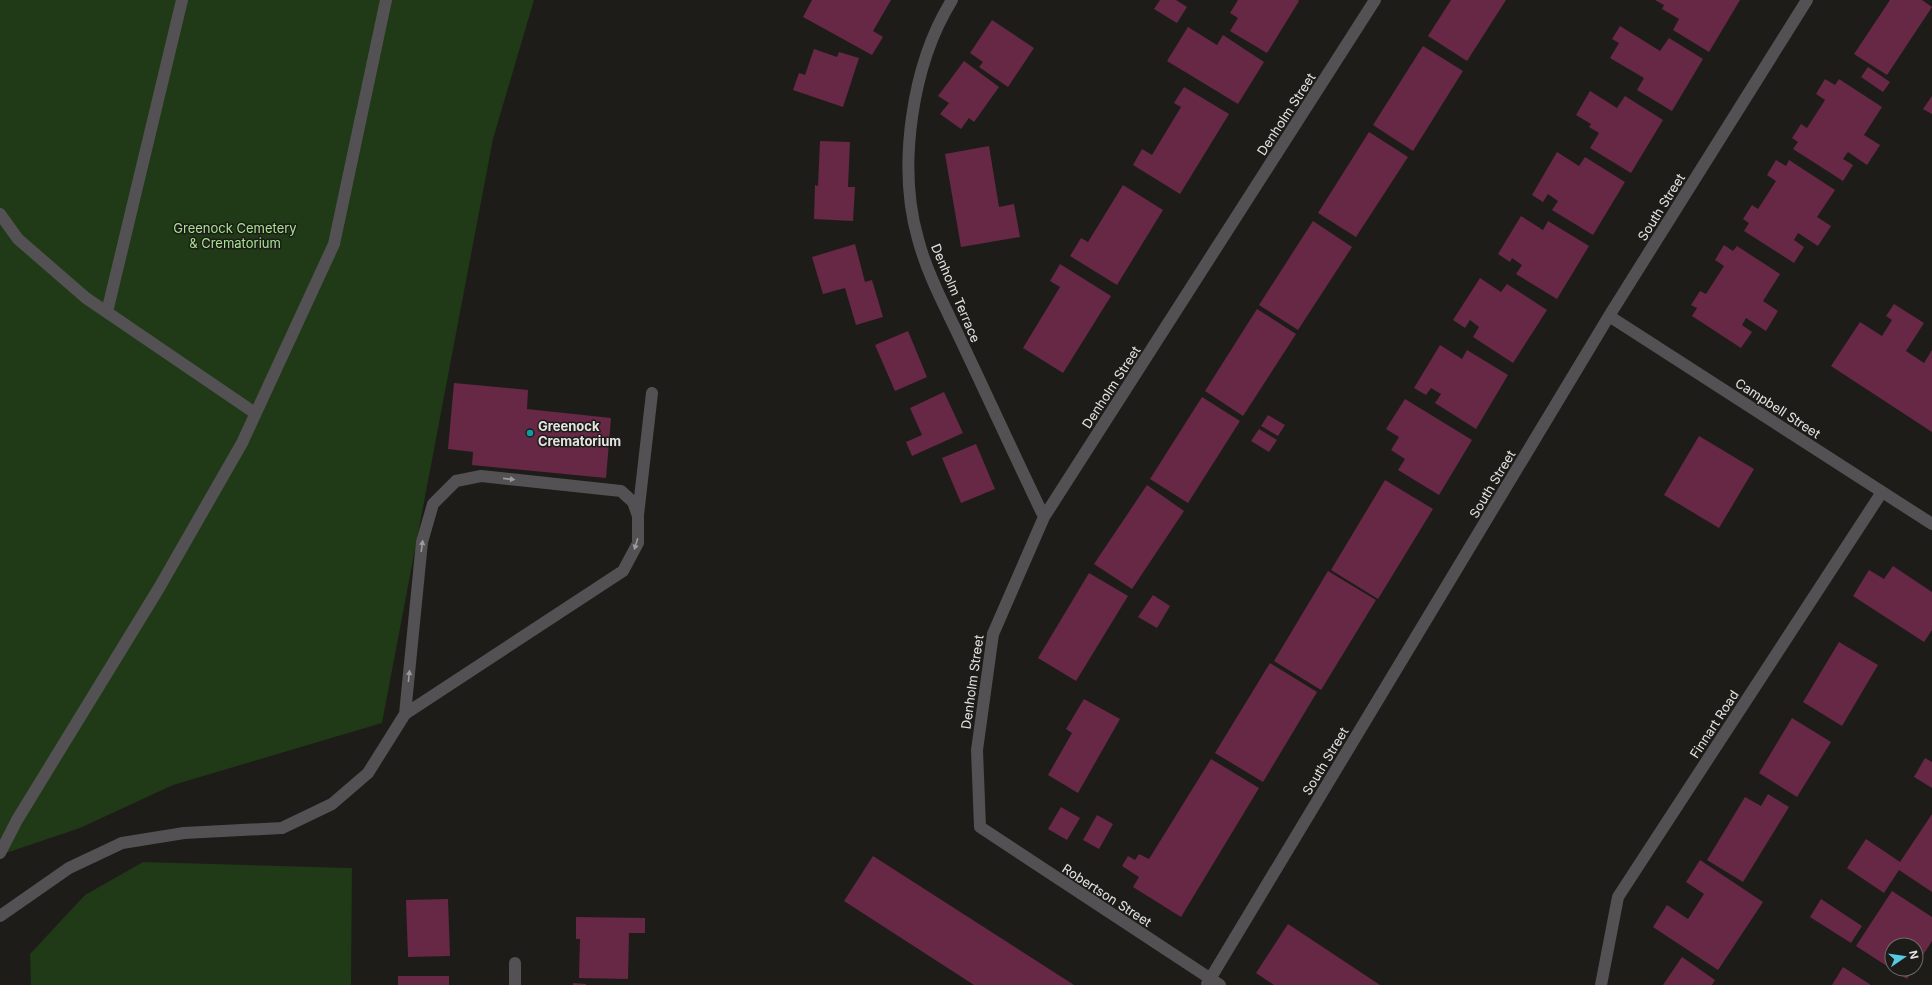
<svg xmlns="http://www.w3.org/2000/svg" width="1932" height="985" font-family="Inter,sans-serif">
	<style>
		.green { fill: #203916 }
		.building { fill: #672845 }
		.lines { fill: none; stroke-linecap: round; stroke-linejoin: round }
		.minor { stroke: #535153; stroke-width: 12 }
		.oneway { fill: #9c9a9a }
		.culture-dot { fill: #0f9aa8; stroke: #1d1c19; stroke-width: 1.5 }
		.labels { text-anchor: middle; stroke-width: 3; stroke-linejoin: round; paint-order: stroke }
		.street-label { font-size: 13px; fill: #e4e3e1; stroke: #1d1c19 }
		.park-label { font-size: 13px; fill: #a4e28f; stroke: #1d1c19 }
		.poi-label { font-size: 13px; font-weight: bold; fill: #e4e3e1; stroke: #1d1c19; text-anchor: start }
	</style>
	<rect width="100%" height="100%" fill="#1d1c19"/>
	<path class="green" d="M0 0H534L493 139 382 723 173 785 80 828 0 855Z
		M143 862 352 868 351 985H31L30 954 85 895Z"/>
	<path class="building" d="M812 0H891L873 31 883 37 872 55 803 17Z
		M1160 0H1176L1187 7 1177 23 1154 9Z
		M1238 0H1298L1299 1 1267 53 1230 31 1238 18 1230 13Z
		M1451 0H1506L1467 61 1428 36Z
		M1655 0H1740L1709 52 1673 30 1679 19 1662 9 1664 5Z
		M1890 0H1922L1932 7 1887 75 1854 54Z
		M992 20 1034 48 1008 87 979 67 983 62 970 53Z
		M1620 26 1660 51 1669 38 1703 59 1672 111 1637 90 1644 78 1610 58 1619 43 1612 39Z
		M1188 27 1217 45 1223 35 1264 62 1238 104 1167 61Z
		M1423 46 1463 71 1413 151 1373 125Z
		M814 49 837 57 839 52 859 58 843 107 793 90 799 73 805 75Z
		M964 61 999 87 974 122 969 118 961 129 940 114 949 103 938 96Z
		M1868 67 1890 82 1883 92 1861 77Z
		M1825 79 1835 85 1839 79 1882 107 1864 135 1880 145 1867 165 1848 152 1843 159 1853 165 1843 181 1793 149 1798 142 1792 138 1801 124 1807 128 1825 100 1816 94Z
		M1184 87 1229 114 1180 194 1133 165 1142 149 1152 155 1181 107 1174 103Z
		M1590 91 1617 108 1625 96 1663 120 1631 173 1590 148 1599 133 1589 127 1591 124 1576 115Z
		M1932 96V114L1923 109Z
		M1369 132 1408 157 1356 237 1318 213Z
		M820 141 850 142 848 187H855L853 221 814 219 815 185 818 186Z
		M989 146 999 207 1014 204 1020 237 961 247 945 154Z
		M1557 152 1579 166 1585 157 1625 182 1593 235 1552 210 1558 201 1548 194 1543 202 1532 195Z
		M1776 160 1786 166 1789 160 1835 190 1817 217 1831 226 1818 246 1798 233 1794 240 1804 247 1794 263 1744 231 1749 223 1743 219 1752 205 1758 209 1776 181 1767 175Z
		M1123 185 1163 210 1117 285 1070 256 1081 238 1088 242Z
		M1521 216 1543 230 1548 221 1589 246 1557 299 1516 274 1522 265 1512 258 1510 262 1498 254Z
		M1313 221 1352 247 1298 330 1259 305Z
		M855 244 865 282 872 280 883 317 856 325 845 288 823 294 812 257Z
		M1724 245 1733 251 1737 246 1780 274 1763 301 1778 311 1766 331 1746 318 1742 325 1752 332 1741 348 1692 316 1697 308 1691 305 1700 291 1706 294 1724 266 1715 260Z
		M1060 264 1111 296 1063 373 1023 348 1060 287 1050 281Z
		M1480 278 1501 292 1507 284 1547 310 1513 363 1473 337 1479 327 1470 320 1465 328 1453 320Z
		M1894 304 1924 323 1906 351 1924 363 1932 350V432L1831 366 1860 322 1882 336 1892 320 1886 316Z
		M1257 309 1296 334 1243 416 1205 391Z
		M908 331 927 377 895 391 875 345Z
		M1440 345 1462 359 1467 350 1508 375 1476 429 1435 403 1441 394 1431 388 1426 395 1414 388Z
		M454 383 528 390 527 409 611 418 606 478 472 465 473 452 448 449Z
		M944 392 963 433 912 456 906 442 922 435 910 408Z
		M1202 397 1240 421 1188 503 1150 479Z
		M1405 399 1472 440 1439 495 1398 470 1405 459 1391 450 1399 437 1386 429Z
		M1268 415 1285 425 1278 436 1261 426Z
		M1259 429 1277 440 1269 452 1251 441Z
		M1699 436 1754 469 1719 528 1664 495Z
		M976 444 995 489 961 503 942 458Z
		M1385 480 1433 509 1378 599 1331 570Z
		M1147 485 1184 511 1132 589 1094 564Z
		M1893 566 1932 592V630L1924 642 1853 596 1869 570 1884 579Z
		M1328 571 1376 600 1321 690 1274 661Z
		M1089 573 1128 596 1076 681 1038 658Z
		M1153 595 1170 606 1157 628 1138 617Z
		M1839 642 1878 665 1842 726 1803 702Z
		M1270 663 1317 692 1263 782 1215 753Z
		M1084 699 1120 719 1078 793 1048 775 1072 733 1066 729Z
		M1792 718 1831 742 1797 797 1759 773Z
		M1925 758 1932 762V788L1914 777Z
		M1211 759 1259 788 1181 917 1133 887 1139 877 1122 866 1128 856 1135 860 1139 854 1149 859Z
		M1768 794 1789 807 1743 882 1707 860 1745 797 1761 806Z
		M1061 807 1080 818 1067 840 1048 829Z
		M1932 814V892L1899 870 1884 893 1847 868 1866 839 1900 862Z
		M1097 815 1113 824 1099 849 1083 840Z
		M873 856 1074 985H974L844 901Z
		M1700 860 1763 902 1718 970 1653 927 1667 905 1688 919 1704 894 1686 882Z
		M1892 891 1932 917V941L1916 966V945H1892V969H1914L1907 979 1856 946Z
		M448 899 450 956 408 957 406 900Z
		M1821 899 1862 926 1851 943 1810 917Z
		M576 917 645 918V933H629L628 979 579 978 580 939H576Z
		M1288 924 1380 985H1274L1256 973Z
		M1682 957 1715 980 1712 985H1663Z
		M1843 967 1871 985H1832Z
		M398 976H449V985H398Z
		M573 983 586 984V985H573Z"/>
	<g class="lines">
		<path class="minor" d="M952 0C912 64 897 166 918 239 928 277 948 312 964 347 991 404 1017 461 1044 517
			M0 214 18 239 86 298 255 413
			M107 312 182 0
			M1609 316 1932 524
			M638 515 652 393
			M0 853 17 820 159 588 242 443 334 244 386 0
			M0 916 69 868 122 843 184 833 282 828 332 804 368 773 405 714 623 571 638 543V516L633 502 621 491 481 476 456 481 433 504 422 542 405 714
			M1207 984 1609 316 1807 0
			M515 985V963
			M1220 985 980 827 977 750 993 634 1044 517 1375 0
			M1601 985 1618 897 1882 492"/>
	</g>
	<defs><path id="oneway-solid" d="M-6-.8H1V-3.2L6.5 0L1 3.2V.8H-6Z"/></defs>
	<g class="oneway">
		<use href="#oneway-solid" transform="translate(509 479) rotate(6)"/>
		<use href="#oneway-solid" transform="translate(636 544) rotate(107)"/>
		<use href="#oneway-solid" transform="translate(422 546) rotate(-82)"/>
		<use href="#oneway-solid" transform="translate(409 676) rotate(-84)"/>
	</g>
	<circle class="culture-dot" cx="530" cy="433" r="4"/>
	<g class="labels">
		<g class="street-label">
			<text transform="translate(1286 114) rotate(-57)" y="5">Denholm Street</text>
			<text transform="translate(1661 207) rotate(-58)" y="5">South Street</text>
			<text transform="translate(956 293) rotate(67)" y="5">Denholm Terrace</text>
			<text transform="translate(1111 387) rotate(-57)" y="5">Denholm Street</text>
			<text transform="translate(1778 408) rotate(33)" y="5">Campbell Street</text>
			<text transform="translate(1492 484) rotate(-59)" y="5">South Street</text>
			<text transform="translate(972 682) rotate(-82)" y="5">Denholm Street</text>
			<text transform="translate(1714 724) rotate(-57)" y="5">Finnart Road</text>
			<text transform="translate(1325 761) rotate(-59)" y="5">South Street</text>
			<text transform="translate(1107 895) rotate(33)" y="5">Robertson Street</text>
		</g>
		<g class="park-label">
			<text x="235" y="233">Greenock Cemetery<tspan x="235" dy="15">&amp; Crematorium</tspan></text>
		</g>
		<g class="poi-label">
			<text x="538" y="431">Greenock<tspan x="538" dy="15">Crematorium</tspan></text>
		</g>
	</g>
	<g transform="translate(1904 957) rotate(77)"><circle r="19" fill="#1d1c19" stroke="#6d6c69"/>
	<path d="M0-3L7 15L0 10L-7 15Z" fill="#57c9e2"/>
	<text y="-6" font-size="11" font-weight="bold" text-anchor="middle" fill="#e4e3e1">N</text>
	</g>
</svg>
